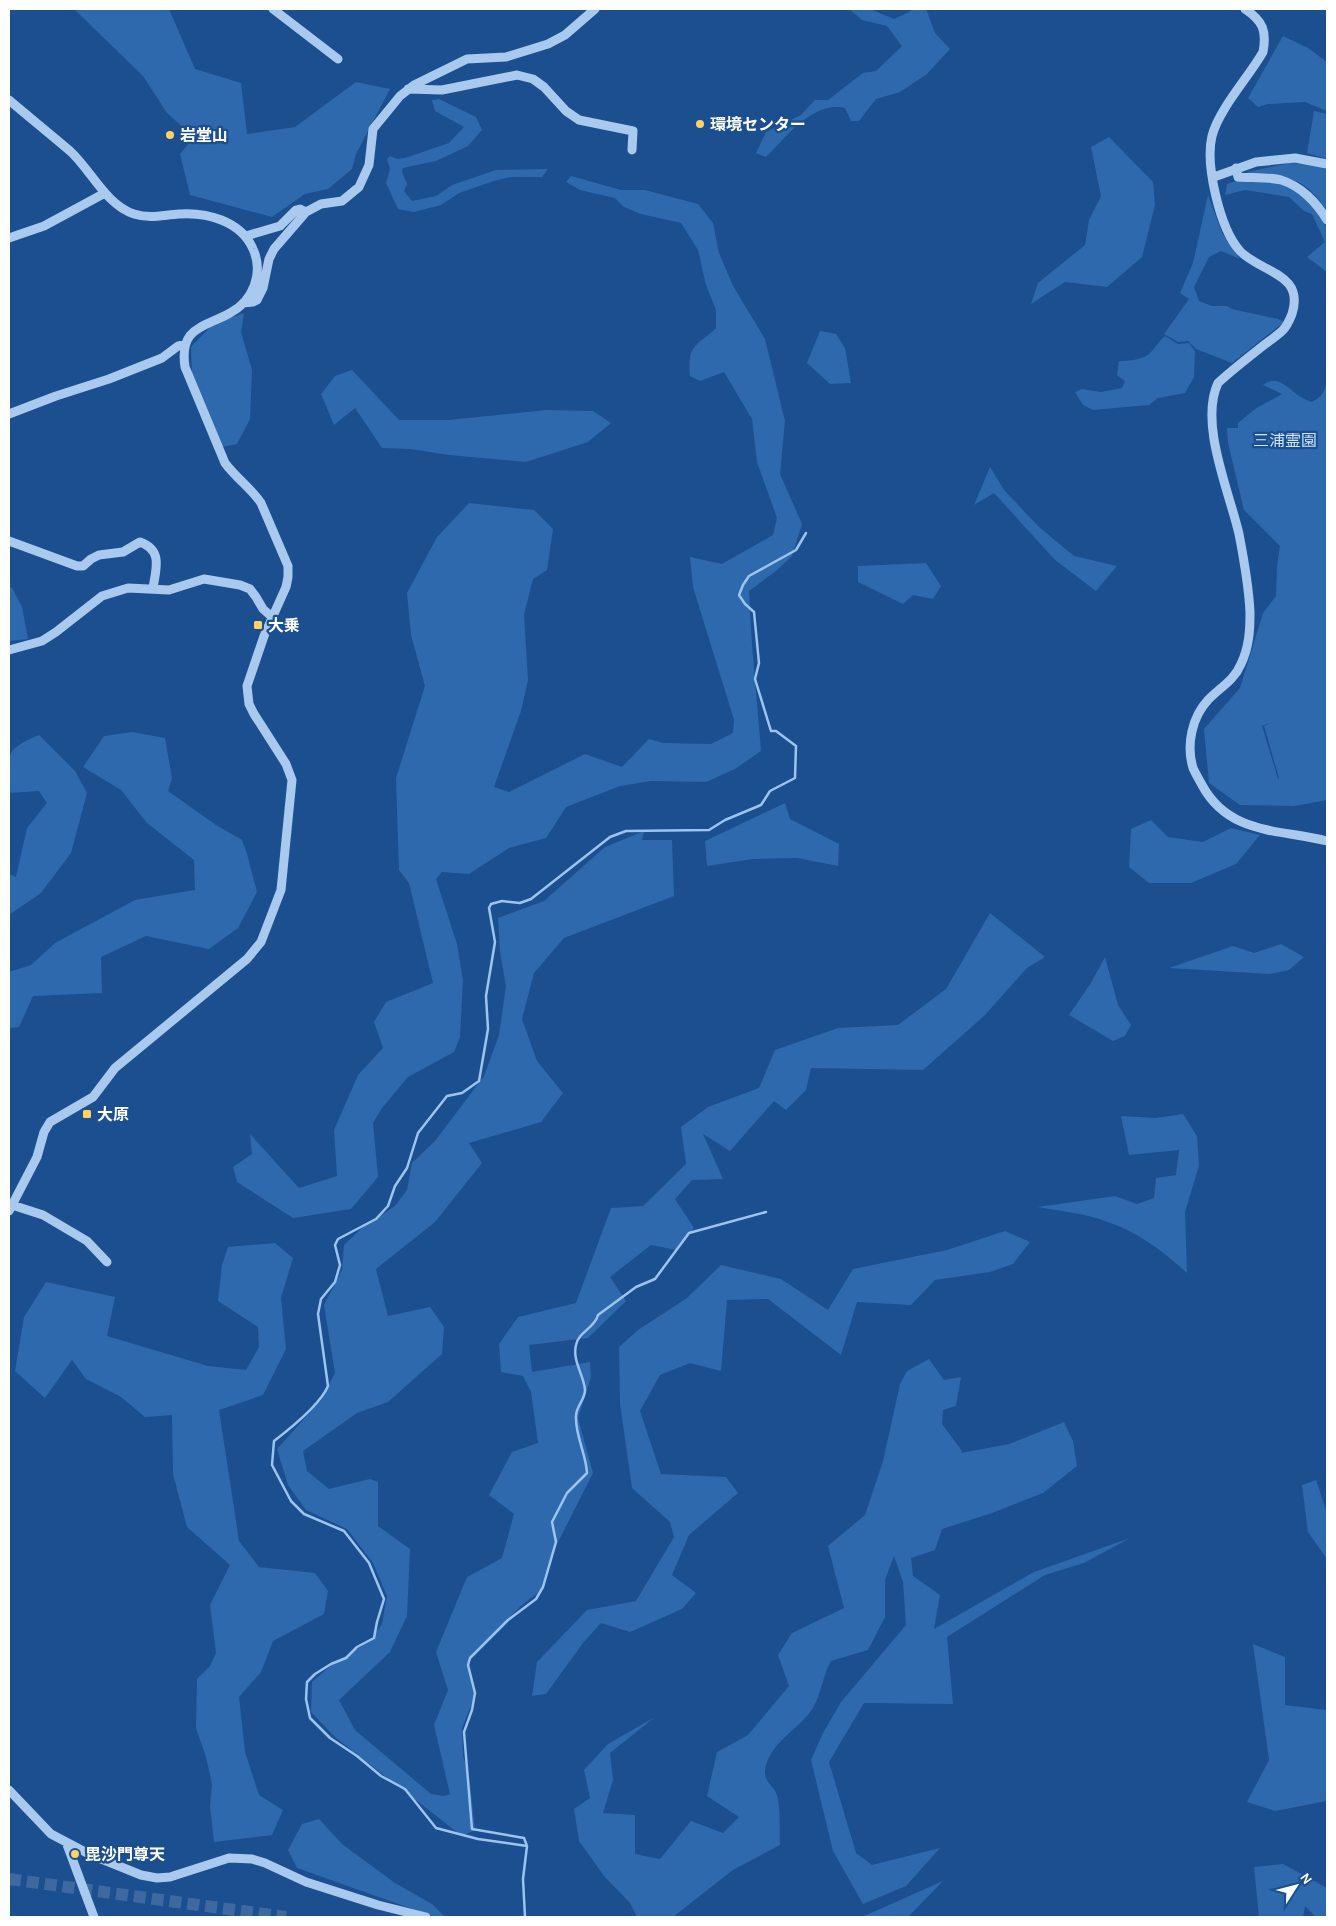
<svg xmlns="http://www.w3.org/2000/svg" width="1336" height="1926" font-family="Karla,'Noto Sans JP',sans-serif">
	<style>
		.green { fill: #2e69ad; fill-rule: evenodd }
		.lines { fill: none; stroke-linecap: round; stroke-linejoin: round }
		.stream { stroke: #9cc4f0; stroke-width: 2.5 }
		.major-tunnel { stroke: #3d69a0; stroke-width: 12; stroke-dasharray: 12 6; stroke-linecap: butt }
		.minor { stroke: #a9c9ee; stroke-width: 9 }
		.poi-dot { fill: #ffd166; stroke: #1b4f8f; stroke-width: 2 }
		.labels { text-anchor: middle; stroke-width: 4.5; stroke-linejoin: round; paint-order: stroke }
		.poi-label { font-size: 16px; font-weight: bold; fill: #fff; stroke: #1b4f8f; text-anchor: start }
		.park-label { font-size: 16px; fill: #cfe3fa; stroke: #1b4f8f }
	</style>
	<rect width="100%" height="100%" fill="#1b4f8f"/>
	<path class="green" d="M74 9H169L195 69 241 83 247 134 295 127 356 82 390 89 356 154 352 169 328 189 305 194 272 217 190 195 180 154 194 137 167 113 143 76Z
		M849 9H870L894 19 909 12 912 9H926L935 33 950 49 927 74 900 92 876 99 859 121H851L845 108C812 101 787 137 766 157L756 153 766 132 801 115 815 100H828L863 73 876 71 902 46 887 26 862 20Z
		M1283 36 1308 48 1327 62V111L1305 102 1268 104 1258 107 1248 98Z
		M439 99 476 117 482 130 468 146 436 161 403 168 402 172 407 184 404 191 412 201 436 196 452 185 496 170 548 169 542 177H510L494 181 459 193 441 205 414 212 398 209 386 183 390 169 387 159 390 156 397 159 405 158 449 143 464 127 435 111 432 100Z
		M1314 111 1327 114V159L1307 153Z
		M1109 137 1153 182 1155 205 1142 257 1107 287 1065 282 1031 304 1038 283 1085 245 1089 220 1101 196 1091 147Z
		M1290 163 1321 166 1327 168V211C1304 177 1290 176 1251 176L1247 172Z
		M571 176 621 190H645L698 204 713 223 719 253 733 286 765 339 785 421 780 474 802 524 792 556 776 571 749 591C751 645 757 698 761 751L735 769 706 782 651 781 620 786 566 807 546 838 509 848 469 874 442 872 436 879 457 944 463 980 460 1037 454 1052 408 1077 382 1108 373 1123 378 1177 351 1209 293 1218 237 1182 233 1167 252 1154 250 1134 299 1188 337 1176 334 1130 358 1075 383 1048 374 1022 386 1002 433 983 409 883 399 870 396 778 425 686 411 635 407 593 437 537 469 503 534 510 553 529 547 570 533 579 524 615 528 680 521 711 494 787 509 792 585 754 622 767 649 739 663 743 711 744 733 733 734 720 693 587 690 557 722 564 773 535 777 518 757 462 752 419 724 372 700 381 690 376C687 344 696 347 716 328V310L706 285 698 250 681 223 641 214 624 207 615 198 580 190 566 182Z
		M1236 181C1250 183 1265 181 1278 184 1299 187 1321 210 1327 230 1330 240 1327 260 1327 272L1307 257 1325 242 1312 214 1304 211 1289 197 1245 190 1225 195 1227 184Z
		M1208 195 1222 233 1240 259 1221 251 1209 257 1194 287 1199 301 1212 306H1227L1232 309 1278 319 1284 322 1232 363 1196 349 1188 341 1178 342 1164 334 1189 299 1180 293 1193 263Z
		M244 313 241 332 252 370 250 419 237 444 218 448 192 377 191 347 213 324Z
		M820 331 836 334 845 348 851 383 830 384 807 363Z
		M1165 336 1178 344 1189 343 1195 351 1194 377 1185 393 1158 398 1149 405 1093 410 1083 405 1075 392 1082 389 1101 392 1122 388 1125 381 1117 375 1119 361C1129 361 1144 360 1151 352 1156 347 1159 341 1165 336Z
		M352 370 399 420H448L546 410 593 411 611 423 588 442 526 462 449 455 411 449 382 448 355 408 334 425 321 394 335 376Z
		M1327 379V800L1294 806 1240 805 1209 783 1204 729 1240 688 1263 613 1276 596 1277 566 1280 546 1244 510 1228 443 1227 428H1238V423L1255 409 1282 394 1263 385C1278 373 1289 390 1301 397 1304 399 1309 401 1312 402 1323 396 1325 391 1327 379ZM1275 721 1264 726 1279 778 1278 779 1262 726Z
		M990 467 1004 490 1039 527 1074 556 1117 566 1096 591 1055 560 994 493 974 505Z
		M926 563 941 586 933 599 913 595 903 604 858 582V566Z
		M9 586 12 588 22 607 28 639 9 641Z
		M132 732 165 738 172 778 168 791 216 825 242 840 247 854 257 892 238 928 209 949 146 936 101 957 102 993 33 996 19 1027 9 1028V972L31 965 55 943 135 900 195 890 194 860 147 823 121 790 83 767 104 736Z
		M39 735 75 771 87 793 71 853 41 893 9 915V874L16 877 27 828 47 803 39 791 9 793C9 756 2 750 39 735Z
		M785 803 790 819 839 844 838 866 797 858 753 859 707 866 705 841Z
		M1151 820 1168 837 1203 842 1231 828 1260 835 1236 864 1191 883H1149L1129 867 1131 829Z
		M644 831 642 840H672L674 896 564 938 534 973 522 1019 537 1061 563 1093 541 1122 469 1143 482 1163 435 1222 376 1269 388 1316 430 1307 444 1327 442 1354 388 1402 357 1413 303 1451 307 1471 329 1489 370 1479 378 1482V1526L410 1549 407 1616 390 1652 339 1700 355 1730 431 1794 444 1796 450 1794 434 1725 448 1690 436 1652 467 1577 502 1558 514 1514 489 1495 512 1452 538 1443 531 1392 523 1376 501 1372 499 1344 518 1317 576 1303 611 1208 643 1206 686 1164 681 1127 708 1107 759 1088 775 1050 838 1028 898 1025 946 989 990 913 1045 957 1027 968 984 1016 923 1070 811 1068 806 1090 786 1110 774 1101 730 1151 703 1134 723 1179 692 1180 675 1199 694 1228 676 1250 651 1245 610 1277 626 1301 588 1338 529 1345 532 1372 590 1362 591 1377 578 1418 593 1473 554 1550 543 1589 523 1604 472 1654 469 1667 474 1691 472 1703 462 1728 463 1756 469 1775 475 1830 462 1836 336 1738 311 1712 312 1682 334 1663 369 1642 382 1624 387 1596 373 1563 347 1529 306 1510 288 1485 277 1449 322 1399 335 1373 324 1305 342 1270 344 1245 363 1227 395 1206 407 1190 412 1163 435 1141 484 1076 499 1035 506 986 500 952 498 918 544 901 605 847Z
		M1281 944 1304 957 1289 970 1270 974 1169 968 1233 946 1254 953Z
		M1105 957 1118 1005 1131 1025 1125 1036 1113 1041 1069 1015 1091 983Z
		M1183 1114 1197 1136 1199 1166 1185 1212 1187 1273C1162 1250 1135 1230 1102 1220 1082 1213 1059 1211 1038 1207L1115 1196 1137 1204 1154 1198 1156 1178 1176 1175 1179 1150 1129 1155 1121 1116 1156 1118Z
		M1005 1231 1030 1242 1013 1264 990 1272 935 1280 911 1305 857 1302 841 1355 768 1299 727 1300 721 1371 690 1363 660 1375 640 1411 661 1474 726 1477 738 1493 689 1535 672 1575 696 1593 682 1609 630 1632 601 1623 583 1643 546 1694 532 1696 537 1662 587 1610 636 1601 674 1537 670 1522 632 1488 620 1404 619 1347 638 1330 687 1298 721 1265 781 1279 828 1310 853 1269 947 1250Z
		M275 1243 293 1258 281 1298 286 1349 263 1395 219 1410 239 1541 259 1567 315 1573 328 1591 324 1614 273 1641 261 1672 239 1697 245 1752 259 1795 283 1810 272 1835 214 1842 210 1806 212 1784 206 1757 196 1728 197 1679 210 1666 216 1653 210 1605 230 1565 187 1527 173 1474 172 1415 145 1417 121 1397 86 1379 72 1360 45 1398 15 1371 24 1317 46 1282 115 1297 107 1336 208 1366 246 1370 259 1347 258 1327 218 1301 222 1265 228 1247Z
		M929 1359 944 1380 961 1377 956 1406 943 1410 942 1424 962 1451 961 1453 1009 1444 1064 1422 1073 1441 1077 1466 1043 1493 992 1513 942 1529 935 1550 911 1558 913 1576 940 1595 934 1629 1034 1572 1130 1538 1084 1563 1045 1575 947 1637 953 1704 864 1703 829 1762 856 1853 872 1865 940 1848 906 1886 863 1904 833 1851 811 1760 823 1733 841 1702 906 1625 903 1582 894 1556 885 1580V1617L868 1650 831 1661C823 1675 821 1695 813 1708 799 1730 768 1743 765 1771 764 1782 774 1786 777 1795 781 1809 779 1830 780 1845L733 1870 673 1917H637L630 1903 604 1876 579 1841 574 1809 590 1798 584 1770 608 1744 655 1717 610 1753 613 1780 603 1813 635 1815V1854L660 1859 691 1821 723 1833 739 1817 707 1796 717 1752 748 1735 789 1686 778 1655 792 1633 844 1608 828 1546 865 1515 883 1461 900 1384 907 1371Z
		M1316 1480 1327 1513V1559L1308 1532 1302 1485Z
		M1253 1644 1285 1657V1705L1327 1710V1801L1275 1811 1247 1802 1269 1760Z
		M319 1819 342 1844 395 1883 432 1904 445 1917H435L297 1868 288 1850 302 1824Z
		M1283 1864 1327 1888V1917H1316L1305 1906 1303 1917H1259L1254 1867Z
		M943 1881 908 1917H862Z"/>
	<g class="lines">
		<path class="stream" d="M527 1846 478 1839 436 1828 405 1789 381 1776 357 1756 330 1738 310 1718 306 1699 307 1682 315 1674 331 1664 346 1658 357 1647 374 1638 377 1622 384 1599 369 1563 344 1531 304 1514 291 1501 272 1465 274 1441C291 1428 320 1405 328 1386L318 1314 321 1299 335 1282 340 1265 335 1245 338 1239 376 1219 388 1206 395 1186 407 1168 418 1133 447 1096 462 1093 479 1081 488 1029 486 996 495 942 489 908 491 904 502 901 520 903 531 899 610 837 626 831 709 830 725 820 761 805 770 791 795 778 796 746 776 731H771L755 679 759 663 754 612 745 604 739 595 743 585 749 576 796 550 806 533
			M525 1917 523 1879 527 1846 524 1838 472 1829 464 1732 472 1710 475 1693 468 1665 470 1658 508 1620 536 1599 543 1587 556 1542 552 1522 567 1493 587 1473C586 1453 575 1436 576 1416 576 1406 585 1400 585 1390 584 1375 572 1361 576 1345 579 1331 595 1328 598 1315L636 1287 655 1279 689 1233 766 1212"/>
		<path class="major-tunnel" d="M9 1879 286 1917"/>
		<path class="minor" d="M273 9 338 59
			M1245 9C1263 21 1267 31 1263 52 1248 78 1219 109 1212 136 1205 165 1220 229 1240 251 1261 273 1305 273 1292 314 1290 319 1286 327 1283 330 1276 337 1266 343 1259 349 1245 360 1231 371 1218 383 1199 423 1229 491 1239 534 1244 560 1249 586 1250 613 1250 631 1249 647 1241 664 1234 681 1219 688 1208 700 1192 717 1186 745 1193 768 1195 773 1199 779 1202 785 1229 835 1279 829 1327 841
			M408 89 442 90 517 75 533 79 544 87 566 111 579 120 633 131 632 150
			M9 100C29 117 50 134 70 151 91 170 106 205 134 214 150 219 163 215 179 214 207 212 241 221 253 249 264 273 253 301 230 313 203 328 179 327 185 367L225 463C236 478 251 488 261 503L288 566V577L286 587 264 636 247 686 249 704 254 714 286 764 292 780 281 890 261 942 247 959 115 1068 93 1097 50 1122 44 1132 37 1157 9 1211
			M1236 168 1238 177C1251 178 1270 177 1281 180 1301 186 1317 203 1327 220
			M1214 177 1256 162 1295 158 1327 164
			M246 236 280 226 296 210 300 209 306 212
			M9 238 44 226 105 193
			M243 303 253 302 257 300 263 288 269 259 274 249 306 212 321 204 342 201 359 187 369 165 373 129 400 96 414 85 467 59 506 57 548 44 565 35 595 9
			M9 414 56 396 109 379 162 358 178 346 185 344
			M9 541 77 566H83L91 559 99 555 123 552 140 542C163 550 156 569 153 588
			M9 650 42 641 56 632 102 596 128 588 169 590 204 579 240 585 250 589 256 597 263 609 272 617
			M12 1205 43 1215 87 1241 107 1262
			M9 1790 51 1834 89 1854 141 1875 157 1878 170 1877 229 1858 252 1859 265 1863 306 1882 378 1905 426 1917
			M66 1842 94 1917"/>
	</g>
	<g class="poi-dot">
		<circle cx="700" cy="124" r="5"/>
		<circle cx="170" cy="135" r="5"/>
		<rect x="253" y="620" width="10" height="10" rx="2.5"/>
		<rect x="82" y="1109" width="10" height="10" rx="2.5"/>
		<circle cx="75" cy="1854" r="5"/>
	</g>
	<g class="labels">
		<g class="poi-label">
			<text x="710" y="130">環境センター</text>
			<text x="180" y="141">岩堂山</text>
			<text x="268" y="631">大乗</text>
			<text x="97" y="1120">大原</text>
			<text x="85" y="1860">毘沙門尊天</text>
		</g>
		<g class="park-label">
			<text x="1285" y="446">三浦霊園</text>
		</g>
	</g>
	<rect width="1336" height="1926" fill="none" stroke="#ffffff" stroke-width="20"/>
	<g transform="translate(1296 1886) rotate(54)" stroke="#1b4f8f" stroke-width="4" paint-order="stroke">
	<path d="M0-4L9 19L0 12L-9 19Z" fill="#ffffff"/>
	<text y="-8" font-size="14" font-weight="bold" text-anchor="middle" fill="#ffffff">N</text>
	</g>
</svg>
